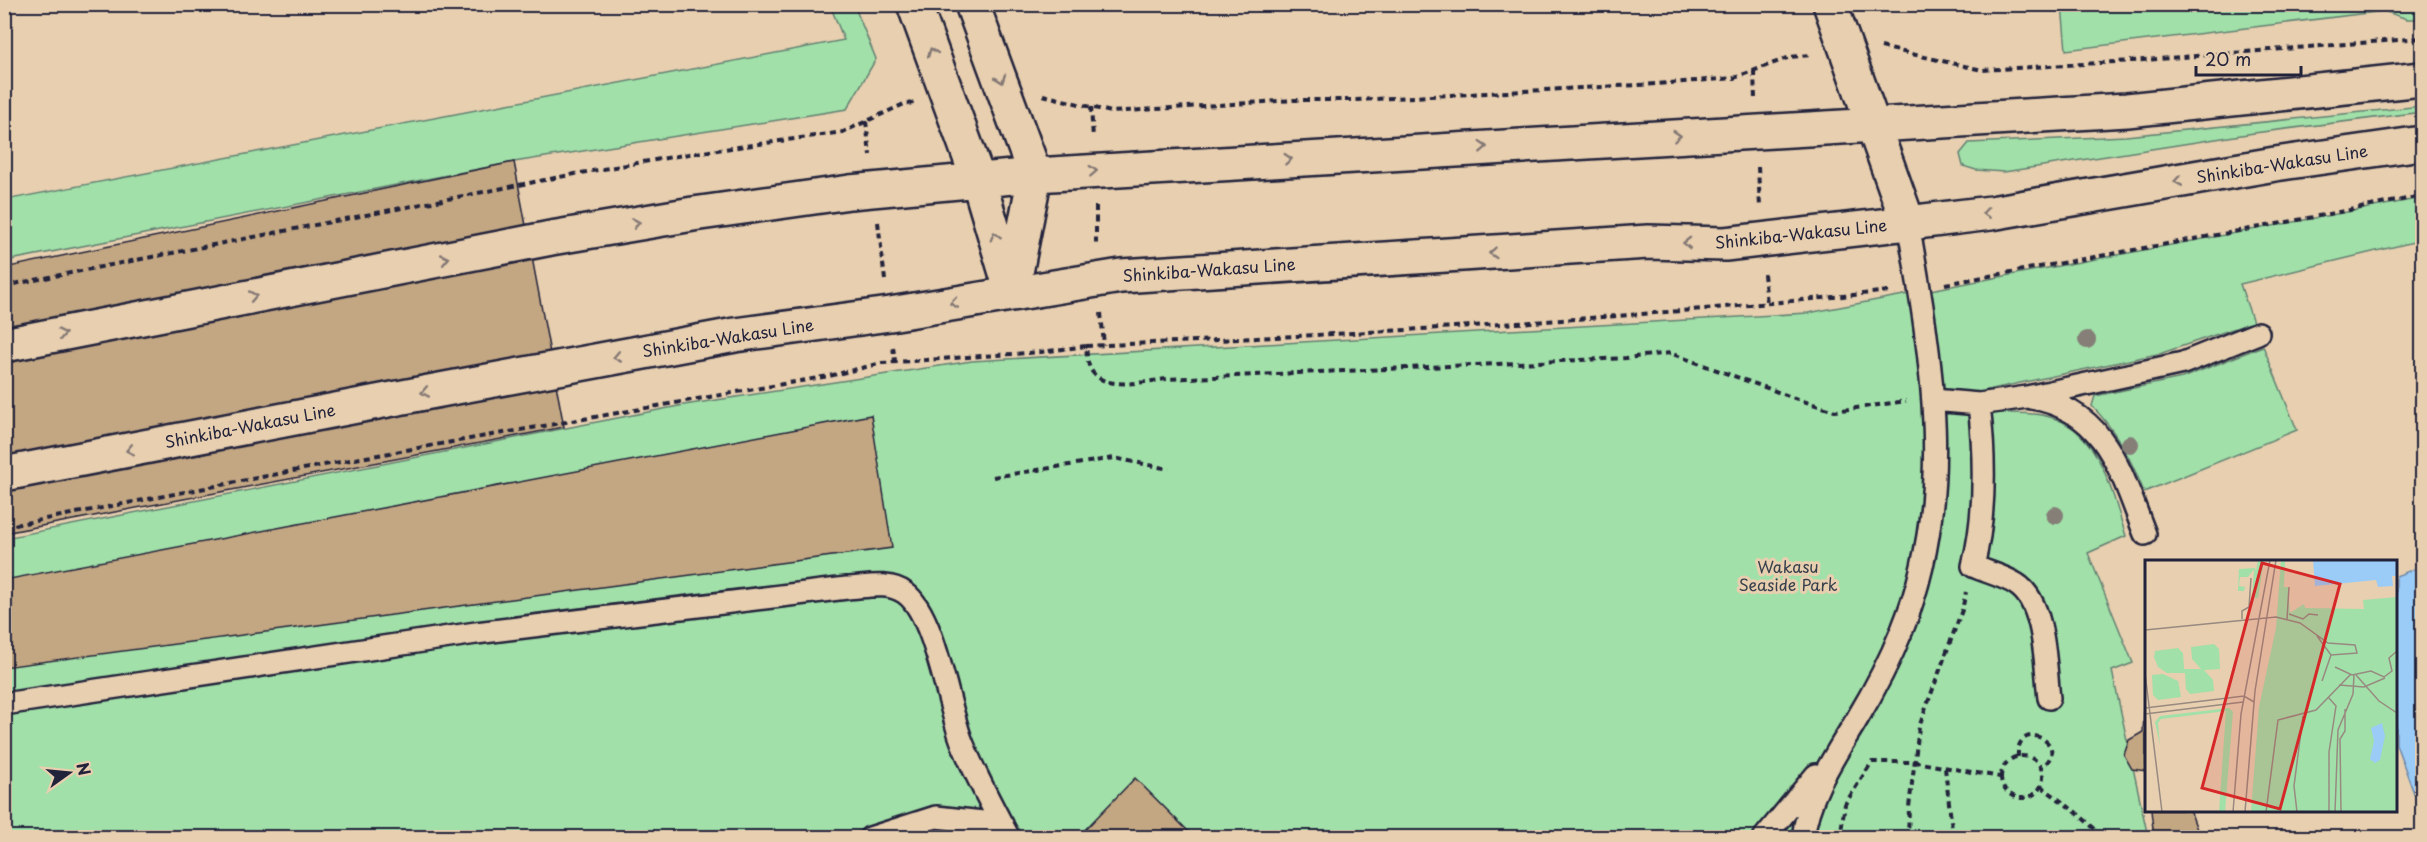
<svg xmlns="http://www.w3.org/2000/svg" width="2427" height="842" font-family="'Playpen Sans',sans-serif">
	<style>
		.green { fill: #a1e0a8; stroke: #628172; stroke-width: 1.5 }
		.water { fill: #9bccf7; stroke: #6b88ac; stroke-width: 1.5 }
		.building { fill: #c3a782; stroke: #22223b; stroke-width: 1.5 }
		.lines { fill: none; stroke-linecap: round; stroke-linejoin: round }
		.service-casing { stroke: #22223b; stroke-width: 26 }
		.tertiary-casing { stroke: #22223b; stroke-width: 38 }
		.path { stroke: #22223b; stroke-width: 4; stroke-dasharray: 6 4.5; stroke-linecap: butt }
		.service { stroke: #e7cfaf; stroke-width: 21 }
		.tertiary { stroke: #e7cfaf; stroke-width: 33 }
		.tree { fill: #857f78 }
		.oneway { stroke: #847875 }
		.labels { text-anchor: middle; stroke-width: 6; stroke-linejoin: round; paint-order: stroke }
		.street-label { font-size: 16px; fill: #22223b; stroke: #e7cfaf }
		.park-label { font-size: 16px; fill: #353e4b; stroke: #e7cfaf }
		.inset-road { fill: none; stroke: #988a81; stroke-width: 1.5 }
		.view { fill: #d62828; fill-opacity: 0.15; stroke: #d62828; stroke-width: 3 }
		.inset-edge { fill: none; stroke: #22223b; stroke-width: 3 }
	</style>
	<rect width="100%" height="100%" fill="#e7cfaf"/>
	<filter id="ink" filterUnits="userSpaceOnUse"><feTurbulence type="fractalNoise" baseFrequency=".0167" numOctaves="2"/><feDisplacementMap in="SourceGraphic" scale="12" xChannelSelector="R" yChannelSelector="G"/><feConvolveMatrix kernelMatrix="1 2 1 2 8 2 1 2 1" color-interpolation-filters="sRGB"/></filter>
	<g filter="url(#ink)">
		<path class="green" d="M2422 4V19H2407L2384 11 2066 50 2062 5Z
			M830 5H854L876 59 847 109 514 162 5 261V200L844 40Z
			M2422 106V112L2254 133 2004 172 1976 170 1963 166 1960 154 1969 143 2126 136Z
			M2422 198V240L2240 284 2253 322 2162 353 1987 390 1995 413C2012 413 2029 412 2046 416 2100 428 2111 491 2126 536L2088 553 2133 663 2112 671 2148 837 5 838V538L684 405 972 361 1808 313Z
			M2263 346 2297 430 2144 492C2131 459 2117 432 2092 406L2095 396 2182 378Z"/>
		<path class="water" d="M2422 566V815L2396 744V576Z"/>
		<path class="building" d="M514 162 564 427 4 533V268Z
			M871 415 892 548 4 667V580Z
			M2145 698 2146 703V771L2132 769 2124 755 2129 740 2143 732Z
			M1135 778 1195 838H1077Z
			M2151 810H2190L2200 838H2154Z"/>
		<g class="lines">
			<g class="service-casing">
				<path id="service" d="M2031 398C2106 409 2121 473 2145 534
					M1933 400 1979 404 2027 397 2183 363 2258 333
					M1979 404C1985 457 1986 515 1973 566 1986 572 2004 576 2016 584 2046 602 2045 667 2049 698
					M4 704 476 633 847 588C867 587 888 581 905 593 935 614 948 707 962 742 975 775 992 806 1009 838
					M870 838 936 817 1002 824
					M1764 838 1816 775
					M1803 838C1808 794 1835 756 1857 719 1874 691 1890 660 1902 630 1956 497 1932 360 1908 223"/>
			</g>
			<g class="tertiary-casing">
				<path id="tertiary" d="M914 4 978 179 1012 293
					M972 4 1035 175 1013 288
					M1830 4 1908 223
					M4 345 551 238 693 214 850 192 1035 175 2127 110 2422 79
					M4 474 424 393 735 335 890 314 1121 276 1648 242 1725 244 1908 223 1991 213 2275 164 2422 143"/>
			</g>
			<path class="path" d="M1881 47 1982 70 2132 61 2422 38
				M1754 71 1755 99
				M1043 95 1111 112 1294 100H1356L1657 84 1734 78 1790 57 1811 55
				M1091 107 1093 138
				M866 121 870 155
				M1758 167 1760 207
				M1096 206V246
				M878 222 885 280
				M1764 274 1767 304
				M1945 284 2272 225 2422 196
				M4 286 575 174 689 154 843 132 904 104 915 103
				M1101 313 1104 345
				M1086 346C1355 334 1623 320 1890 291
				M893 347 895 361
				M993 477 1114 458 1169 469
				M4 527 355 459 829 376 882 363 1041 352 1086 346C1087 354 1087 363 1091 370 1104 392 1146 381 1168 379L1626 358 1670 353 1800 400 1835 411 1906 401
				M2001 777a21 21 0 1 1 42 0a21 21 0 1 1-42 0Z
				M2018 757C2015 715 2076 745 2040 768
				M1945 768 1953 838
				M2041 786 2077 813 2105 838
				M1840 838 1845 804 1872 762H1915L2000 777
				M1908 838 1909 807 1919 727 1962 610 1966 592"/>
			<use href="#service" class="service"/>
			<use href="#tertiary" class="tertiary"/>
		</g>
		<g class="tree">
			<circle cx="2087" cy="340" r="9"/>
			<circle cx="2130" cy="444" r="9"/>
			<circle cx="2055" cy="515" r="9"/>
		</g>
		<defs><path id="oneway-chevron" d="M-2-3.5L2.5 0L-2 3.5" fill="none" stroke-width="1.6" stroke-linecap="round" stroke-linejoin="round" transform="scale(1.5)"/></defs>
		<g class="oneway">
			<use href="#oneway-chevron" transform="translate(932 52) rotate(-110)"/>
			<use href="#oneway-chevron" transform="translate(1001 79) rotate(71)"/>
			<use href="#oneway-chevron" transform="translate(1677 136) rotate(-4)"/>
			<use href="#oneway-chevron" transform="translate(1483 147) rotate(-3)"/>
			<use href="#oneway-chevron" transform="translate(1288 159) rotate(-4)"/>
			<use href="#oneway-chevron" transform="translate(1093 171) rotate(-3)"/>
			<use href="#oneway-chevron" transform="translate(2178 181) rotate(170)"/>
			<use href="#oneway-chevron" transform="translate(1986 213) rotate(172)"/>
			<use href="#oneway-chevron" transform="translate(636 223) rotate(-10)"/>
			<use href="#oneway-chevron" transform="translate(995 236) rotate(-106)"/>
			<use href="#oneway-chevron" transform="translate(1687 243) rotate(-179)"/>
			<use href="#oneway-chevron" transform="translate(1493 253) rotate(176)"/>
			<use href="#oneway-chevron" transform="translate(445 259) rotate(-11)"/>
			<use href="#oneway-chevron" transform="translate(253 296) rotate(-11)"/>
			<use href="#oneway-chevron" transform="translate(954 303) rotate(170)"/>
			<use href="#oneway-chevron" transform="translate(62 334) rotate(-11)"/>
			<use href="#oneway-chevron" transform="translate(617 357) rotate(169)"/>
			<use href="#oneway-chevron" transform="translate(425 392) rotate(169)"/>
			<use href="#oneway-chevron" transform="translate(130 450) rotate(169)"/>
		</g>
	</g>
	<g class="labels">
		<g class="street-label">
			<text transform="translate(2282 164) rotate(-9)" y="6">Shinkiba-Wakasu Line</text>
			<text transform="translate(1801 234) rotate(-6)" y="6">Shinkiba-Wakasu Line</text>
			<text transform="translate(1209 270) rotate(-4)" y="6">Shinkiba-Wakasu Line</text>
			<text transform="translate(728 338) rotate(-9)" y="6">Shinkiba-Wakasu Line</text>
			<text transform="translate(250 426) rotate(-11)" y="6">Shinkiba-Wakasu Line</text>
		</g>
		<g class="park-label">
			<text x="1788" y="573">Wakasu<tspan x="1788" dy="18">Seaside Park</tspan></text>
		</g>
	</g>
	<g transform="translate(2145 560)">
		<rect width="252" height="252" fill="#e7cfaf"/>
		<path d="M113 0H119L113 38 107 37 109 9 103 17H95L94 26 100 27 99 31H93L94 9 110 8 111 11ZM136 0H140L139 27H143L145 53 159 44 160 48 219 49 218 40 252 37V252H106L114 147 131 68ZM69 84 74 89 75 109 59 110 68 120 69 131 45 134 41 129 40 113H22L13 107 9 97 10 91 33 88 38 93 39 109H56L47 99 46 87ZM18 114 33 121 36 137 13 140 8 135 7 115ZM84 148 88 152 80 252H74L81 151 16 159 13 163 15 185 10 162 15 156Z" fill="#a1e0a8"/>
		<path d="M168 0H252V16H247L248 26 233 27 231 20 170 26ZM237 163 240 176 235 200 230 203 225 199 229 181 226 168Z" fill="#9bccf7"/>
		<path class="inset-road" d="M144 54 158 59 164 54 173 55M97 59V51L104 47 106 18M142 59 144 27M0 70 131 57 155 63 183 83 210 85 212 93 186 95 172 76M190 107 207 115 226 111 239 117 247 111 244 98 252 91M0 113 17 252M211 115 234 141 252 153M177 121 186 95M194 125 219 127 240 118M183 137 191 146 184 192V252M0 148 99 136 109 142M0 154 98 142M88 252 96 154 125 0M100 252 110 131 131 0M121 252 133 160 171 150 206 114M152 252 149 226 158 156M190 252 193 170 208 134 209 115M196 252 195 179 200 171V149"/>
		<path class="view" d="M117 3 195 24 135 249 57 228Z"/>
		<rect width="252" height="252" class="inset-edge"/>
	</g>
	<rect width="2427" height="842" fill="none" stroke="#e7cfaf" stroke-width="24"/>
	<rect x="12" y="12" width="2403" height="818" fill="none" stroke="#22223b" stroke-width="2" filter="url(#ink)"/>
	<g transform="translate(69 773) rotate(75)" stroke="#e7cfaf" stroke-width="4.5" paint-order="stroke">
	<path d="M0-4.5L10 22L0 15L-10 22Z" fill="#22223b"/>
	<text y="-9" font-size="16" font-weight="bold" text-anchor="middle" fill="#22223b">N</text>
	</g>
	<path d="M2196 66v9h105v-9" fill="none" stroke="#22223b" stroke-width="3"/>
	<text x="2205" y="66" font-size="18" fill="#22223b" stroke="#e7cfaf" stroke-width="4.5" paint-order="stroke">20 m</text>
</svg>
